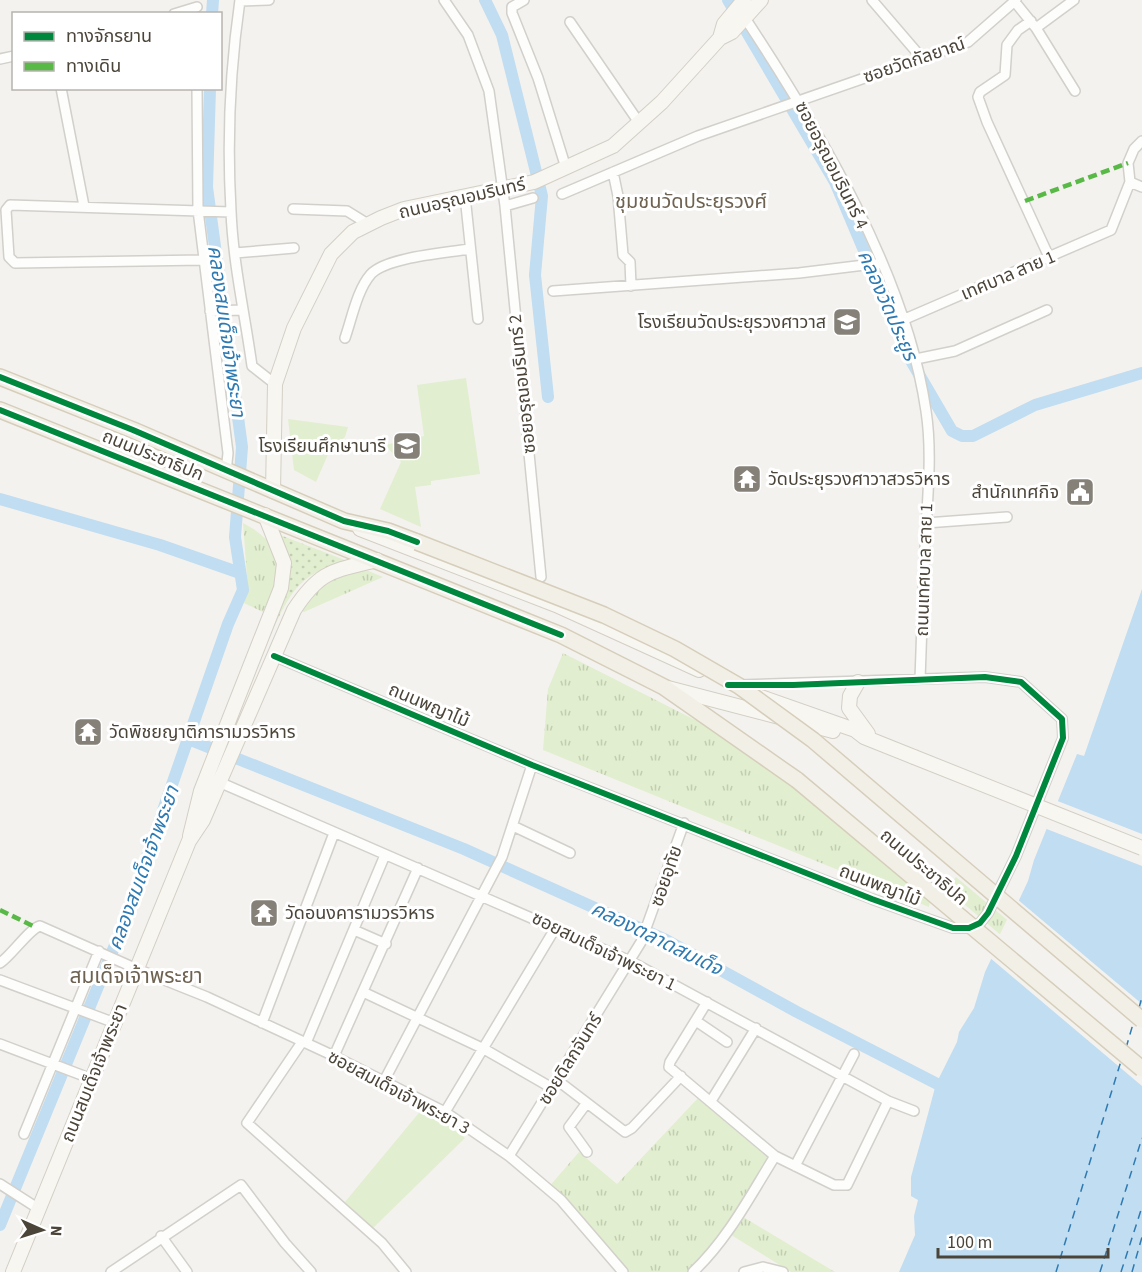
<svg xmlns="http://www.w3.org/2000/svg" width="1142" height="1272" font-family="'Source Sans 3','Noto Sans Thai',sans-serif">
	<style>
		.grass { fill: #e1eecf }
		.park { fill: url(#park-tufts) }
		.garden { fill: url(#garden-dots) }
		.water { fill: #c0ddf1 }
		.pier { fill: #f4f2ee }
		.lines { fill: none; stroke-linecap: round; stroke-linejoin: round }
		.canal { stroke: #c0ddf1; stroke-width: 12 }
		.ferry { stroke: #2e7ab2; stroke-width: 1.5; stroke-dasharray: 8 6; stroke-linecap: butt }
		.street-casing { stroke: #d2d0cb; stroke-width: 12 }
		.secondary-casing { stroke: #d3cfc5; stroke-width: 16 }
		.primary-casing { stroke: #d6cebb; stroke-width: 18 }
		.street { stroke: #fdfdfc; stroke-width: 9 }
		.secondary { stroke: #f7f6f1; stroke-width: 14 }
		.primary { stroke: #f2efe6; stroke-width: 15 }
		.secondary-bridge-casing { stroke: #d3cfc5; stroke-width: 16; stroke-linecap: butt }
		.primary-bridge-casing { stroke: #d6cebb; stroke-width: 18; stroke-linecap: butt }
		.secondary-bridge { stroke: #f7f6f1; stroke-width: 14 }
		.primary-bridge { stroke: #f2efe6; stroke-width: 15 }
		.quiet { stroke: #58b947; stroke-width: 4.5; stroke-dasharray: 9 4.5; stroke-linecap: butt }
		.cycleway-casing { stroke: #fff; stroke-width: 10 }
		.cycleway { stroke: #00873e; stroke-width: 6 }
		.labels { text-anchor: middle; stroke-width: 6; stroke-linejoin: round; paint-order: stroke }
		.street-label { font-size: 18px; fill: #4b4439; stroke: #fff }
		.poi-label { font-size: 18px; fill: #4b4439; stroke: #fff; text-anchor: end }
		.neighbourhood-label { font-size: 20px; fill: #6e6250; stroke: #fff }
		.water-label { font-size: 20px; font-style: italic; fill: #2e7ab2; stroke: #fff }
		.quarter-label { font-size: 21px; fill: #6e6250; stroke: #fff }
	</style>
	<defs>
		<pattern id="park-tufts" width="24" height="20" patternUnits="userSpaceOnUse" patternTransform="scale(1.5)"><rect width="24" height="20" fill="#e1eecf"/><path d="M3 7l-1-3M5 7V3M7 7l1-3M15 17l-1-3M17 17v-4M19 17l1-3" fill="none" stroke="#c3cdb2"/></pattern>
		<pattern id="garden-dots" width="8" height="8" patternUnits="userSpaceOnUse" patternTransform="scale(1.5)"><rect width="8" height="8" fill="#e1eecf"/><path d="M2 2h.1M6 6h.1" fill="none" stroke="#c3cdb2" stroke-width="1.8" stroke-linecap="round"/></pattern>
	</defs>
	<rect width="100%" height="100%" fill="#f4f2ee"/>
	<path class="grass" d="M466 378 480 474 431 481V485L415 487 421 527 380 509 401 462 385 445 424 436 417 385Z
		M288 419 348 427 345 437 329 452 316 482 294 470Z
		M423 1108 465 1138 373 1228 345 1202Z"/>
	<path class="park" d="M243 523C287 546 283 571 263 612L244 603 248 589Z
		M359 567 383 577 304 612 298 610 313 587Z
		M563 653 711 728 790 782 930 900 929 907 543 750 548 689Z
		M956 877 1142 1033V1054L946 889Z
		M699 1097 770 1157 733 1223 692 1272H625L548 1188 579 1152 617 1184Z
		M740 1215 835 1272H791L728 1233Z"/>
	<path class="garden" d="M280 535 350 562C298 571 290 594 269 638 277 616 290 590 290 566 290 555 283 545 278 536Z"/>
	<path class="water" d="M1142 589V1272H899L915 1235 914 1216 918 1200 911 1196V1177L936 1084 957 1042 959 1032 974 1008 985 972 1028 881 1034 860 1077 754 1084 756Z"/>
	<path class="pier" d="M1055 800 1142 834V866L1044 828Z
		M1017 899 1142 1004V1086L989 957Z"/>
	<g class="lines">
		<path class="canal" d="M485 0 502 35 542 196 535 275 548 397
			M728 0 835 182 910 359 952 431 962 436H973L1035 405 1142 373
			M212 14 213 0
			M0 499 160 545 240 573
			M188 739 464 849 666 940 797 1012 949 1090
			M0 1225 122 928 228 624 243 590 235 537 242 447 207 187 210 88"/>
		<path class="ferry" d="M1139 1008 1142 997
			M1126 1048 1133 1024
			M1056 1272 1121 1061
			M1100 1272 1142 1138
			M1121 1272 1142 1207
			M1132 1272 1142 1237"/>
		<g class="street-casing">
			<path id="street" d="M240 0C230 69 227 141 231 211 233 263 245 315 252 366L275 384
				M444 0 468 35 489 91 505 206 541 577
				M524 0 512 7V13L538 78 566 168
				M872 0 920 56
				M240 1 269 0
				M1015 2 1036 28 1075 91
				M174 14 197 7
				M745 18C820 132 906 274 926 411 932 450 928 491 926 529 923 579 922 629 920 679
				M1031 21 1018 30 1007 45 1005 75 980 92 978 97 987 122 1049 257
				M570 22 640 124
				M1036 28 1074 0
				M0 59 14 56
				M61 88 84 206
				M197 88 198 210 228 453 226 472
				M613 172 618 196 623 255 630 262 631 286
				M1130 182 1142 187
				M562 194 698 136 968 42 1016 0
				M465 196 478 319
				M505 206 533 198
				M293 209 347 211 368 224
				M235 253 294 248
				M203 260 15 263 9 257 6 210 10 205 231 212
				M553 291 799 273 881 263
				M210 311 243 310
				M905 319 1111 230 1130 182 1128 163 1134 149 1142 141
				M345 338C352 318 357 290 371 274 387 257 446 253 469 249
				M916 359 955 351 1047 310
				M926 523 1007 517
				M274 656 532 765 872 899 953 928H969L980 923 988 913 1016 856 1063 738 1062 719 1021 682 985 677 739 685
				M219 782 630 961 888 1101 914 1111
				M513 826 570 853
				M354 930 386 944
				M0 963C11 956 30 928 40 926L137 969 207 997 334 1056 445 1112 509 1156 561 1200 623 1272
				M0 980 115 1023
				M363 992 484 1049 552 1088
				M707 1002 670 1062 669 1067 775 1156 834 1185H847L888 1101
				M696 1021 727 1042
				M262 1023 334 833
				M302 1042 247 1123 382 1243 406 1272
				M306 1043 385 855
				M0 1044 92 1079
				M334 1056 418 868
				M557 1080 625 1132 632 1128 681 1076
				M384 1081 502 857 532 765
				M711 1101 756 1028
				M586 1104 569 1127 587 1152
				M445 1112 556 927
				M24 1134 99 951
				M509 1156 641 942 684 823
				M795 1166 854 1054
				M0 1184 39 1209
				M161 1236 187 1272
				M111 1272 241 1185 285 1243 311 1272
				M693 1272C728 1239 750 1196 775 1156
				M744 1272 763 1267 783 1272"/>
		</g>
		<g class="secondary-casing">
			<path id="secondary" d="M720 38 732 32 761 0
				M273 491 275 384 294 328 331 254 353 232 381 218 404 209 534 182 613 146 662 102 720 38 724 24 744 0
				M360 529 556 605 699 670
				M858 682 850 696 849 708 868 734
				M668 688 833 731
				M755 695 855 730 864 737 914 757
				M190 836 201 791 281 588 284 563 265 515
				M13 1272 189 841 203 820 294 610C320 570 333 571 377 560"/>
		</g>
		<g class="primary-casing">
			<path id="primary" d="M0 377 133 430 344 521 388 531 417 542
				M0 410 561 635 664 687 797 780"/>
		</g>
		<use href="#street" class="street"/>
		<use href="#secondary" class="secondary"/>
		<use href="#primary" class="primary"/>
		<g class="secondary-bridge-casing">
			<path id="secondary-bridge" d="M914 757 1142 848"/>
		</g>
		<g class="primary-bridge-casing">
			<path id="primary-bridge" d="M417 542 604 615 675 649 739 686 813 740 1142 1020
				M797 780 1142 1069"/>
		</g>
		<use href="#secondary-bridge" class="secondary-bridge"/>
		<use href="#primary-bridge" class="primary-bridge"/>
		<path class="quiet" d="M1025 201 1128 163
			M0 910 35 927"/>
		<g class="cycleway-casing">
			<path id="cycleway" d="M0 377 133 430 344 521 388 531 417 542
				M0 410 561 635
				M274 656 532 765 872 899 953 928H969L980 923 988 913 1016 856 1063 738 1062 719 1021 682 985 677 793 685H728"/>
		</g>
		<use href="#cycleway" class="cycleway"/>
	</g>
	<defs>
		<g id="school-square" transform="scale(1.5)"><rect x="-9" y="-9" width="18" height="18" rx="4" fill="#868178" stroke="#fff"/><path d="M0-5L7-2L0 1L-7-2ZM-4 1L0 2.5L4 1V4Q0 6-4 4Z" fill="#fff"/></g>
		<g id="temple-square" transform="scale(1.5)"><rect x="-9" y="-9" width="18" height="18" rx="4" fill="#868178" stroke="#fff"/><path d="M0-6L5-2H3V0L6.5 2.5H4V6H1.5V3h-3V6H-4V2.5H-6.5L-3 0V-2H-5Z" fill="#fff"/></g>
		<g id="civic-square" transform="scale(1.5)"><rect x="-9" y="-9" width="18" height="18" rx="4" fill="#868178" stroke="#fff"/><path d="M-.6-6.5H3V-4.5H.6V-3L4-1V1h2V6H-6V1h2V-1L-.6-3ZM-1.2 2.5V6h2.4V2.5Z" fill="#fff"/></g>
	</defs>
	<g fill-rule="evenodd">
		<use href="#school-square" x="847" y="322"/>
		<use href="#school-square" x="407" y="446"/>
		<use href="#temple-square" x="747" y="479"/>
		<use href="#civic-square" x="1080" y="492"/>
		<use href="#temple-square" x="88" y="732"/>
		<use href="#temple-square" x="264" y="913"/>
	</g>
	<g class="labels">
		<g class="street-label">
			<text transform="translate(914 60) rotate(-19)" y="6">ซอยวัดกัลยาณ์</text>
			<text transform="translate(832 165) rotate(63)" y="6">ซอยอรุณอมรินทร์ 4</text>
			<text transform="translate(462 198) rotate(-13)" y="6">ถนนอรุณอมรินทร์</text>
			<text transform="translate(1008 275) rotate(-23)" y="6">เทศบาล สาย 1</text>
			<text transform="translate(522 384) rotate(-96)" y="6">ซอยอรุณอมรินทร์ 2</text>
			<text transform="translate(153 455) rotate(22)" y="6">ถนนประชาธิปก</text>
			<text transform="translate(924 570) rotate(-88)" y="6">ถนนเทศบาล สาย 1</text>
			<text transform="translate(429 705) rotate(23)" y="6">ถนนพญาไม้</text>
			<text transform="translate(924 867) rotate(40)" y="6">ถนนประชาธิปก</text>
			<text transform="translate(666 876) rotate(-71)" y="6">ซอยอุทัย</text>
			<text transform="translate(880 885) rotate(21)" y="6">ถนนพญาไม้</text>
			<text transform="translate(604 951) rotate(26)" y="6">ซอยสมเด็จเจ้าพระยา 1</text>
			<text transform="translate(570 1059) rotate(-58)" y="6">ซอยดิลกจันทร์</text>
			<text transform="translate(94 1073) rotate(-68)" y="6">ถนนสมเด็จเจ้าพระยา</text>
			<text transform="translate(399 1092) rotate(28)" y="6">ซอยสมเด็จเจ้าพระยา 3</text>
		</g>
		<g class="poi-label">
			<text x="826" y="328">โรงเรียนวัดประยุรวงศาวาส</text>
			<text x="386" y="452">โรงเรียนศึกษานารี</text>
			<text x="768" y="485" text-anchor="start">วัดประยุรวงศาวาสวรวิหาร</text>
			<text x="1059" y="498">สำนักเทศกิจ</text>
			<text x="109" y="738" text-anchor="start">วัดพิชยญาติการามวรวิหาร</text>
			<text x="285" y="919" text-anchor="start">วัดอนงคารามวรวิหาร</text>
		</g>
		<g class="neighbourhood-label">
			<text x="691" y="208">ชุมชนวัดประยุรวงศ์</text>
		</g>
		<g class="water-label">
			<text transform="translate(888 305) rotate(66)" y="7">คลองวัดประยูร</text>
			<text transform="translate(227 331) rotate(82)" y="7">คลองสมเด็จเจ้าพระยา</text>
			<text transform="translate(143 868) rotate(-70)" y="7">คลองสมเด็จเจ้าพระยา</text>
			<text transform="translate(657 938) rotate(26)" y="7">คลองตลาดสมเด็จ</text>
		</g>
		<g class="quarter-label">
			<text x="136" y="983">สมเด็จเจ้าพระยา</text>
		</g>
	</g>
	<rect x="12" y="12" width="210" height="78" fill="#ffffff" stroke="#b7b4b0" stroke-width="1.5"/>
	<rect x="24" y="32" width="30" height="9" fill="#00873e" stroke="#b7b4b0" stroke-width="1.5"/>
	<text x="66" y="42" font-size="18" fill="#4b4439">ทางจักรยาน</text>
	<rect x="24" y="62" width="30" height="9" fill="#58b947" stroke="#b7b4b0" stroke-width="1.5"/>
	<text x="66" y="72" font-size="18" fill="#4b4439">ทางเดิน</text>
	<g transform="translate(42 1230) rotate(93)" stroke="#ffffff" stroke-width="4.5" paint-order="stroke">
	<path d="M0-4.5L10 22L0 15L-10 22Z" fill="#4b4439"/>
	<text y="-9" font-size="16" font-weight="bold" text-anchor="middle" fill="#4b4439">N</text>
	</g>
	<path d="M938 1248v9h170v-9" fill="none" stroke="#4b4439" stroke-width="3"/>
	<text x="947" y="1248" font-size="18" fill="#4b4439" stroke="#ffffff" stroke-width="4.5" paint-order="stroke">100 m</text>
</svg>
